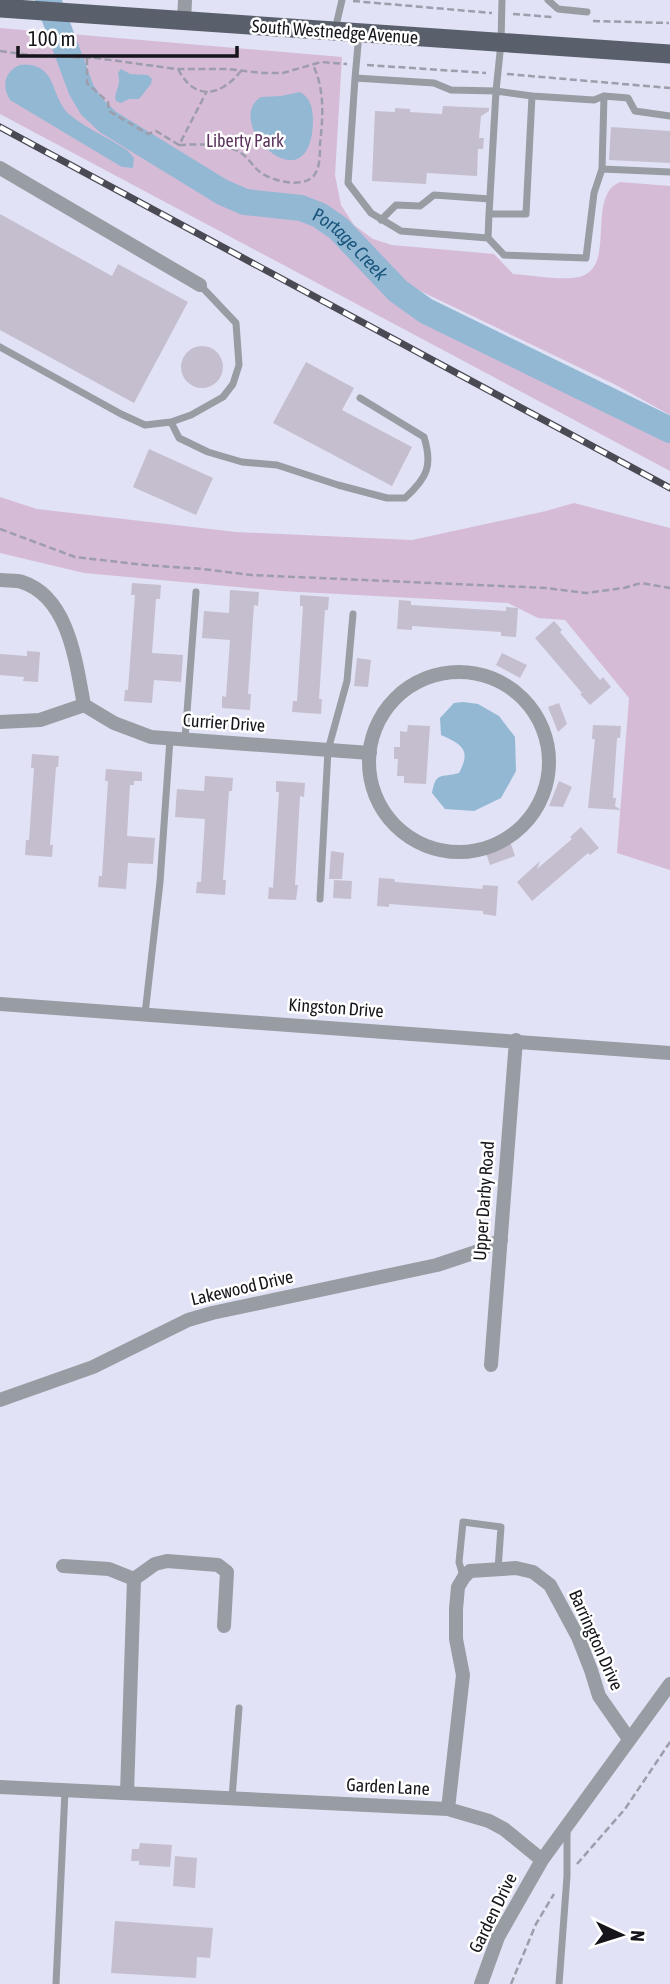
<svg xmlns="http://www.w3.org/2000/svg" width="670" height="1984" font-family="'Asap Condensed',sans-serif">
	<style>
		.green { fill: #d6bbd7 }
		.water { fill: #92b8d4 }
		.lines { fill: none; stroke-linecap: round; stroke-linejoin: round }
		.river { stroke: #92b8d4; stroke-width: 26 }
		.building { fill: #c5becf }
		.path { stroke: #9d9dac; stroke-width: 2.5; stroke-dasharray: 7 3.5; stroke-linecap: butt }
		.service { stroke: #989ca3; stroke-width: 7 }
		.minor { stroke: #989ca3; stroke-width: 14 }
		.primary { stroke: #59606c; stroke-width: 19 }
		.rail-casing { stroke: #494a53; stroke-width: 7 }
		.rail { stroke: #fff; stroke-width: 4.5; stroke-dasharray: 13; stroke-linecap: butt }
		.labels { text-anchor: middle; stroke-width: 5; stroke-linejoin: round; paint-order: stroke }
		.street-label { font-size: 18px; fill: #15151b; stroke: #fff }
		.park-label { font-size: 18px; fill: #5d345f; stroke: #fff }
		.water-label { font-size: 19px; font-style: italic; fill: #19567c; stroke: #fff }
	</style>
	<rect width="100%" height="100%" fill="#e1e2f5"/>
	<path class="green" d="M0 28 342 57 335 175 341 205 354 225 373 239 392 245 494 254 513 274C532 275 561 281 579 277 618 268 585 196 620 182L670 186V415L616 385 414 288 368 253 334 216 332 234C361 265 388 294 423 318L670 437V471L0 114Z
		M0 497 37 509 236 532 412 540 546 511 574 503 670 528V870L617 853 629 698 565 620 538 618 508 603 281 591 84 573 0 553Z"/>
	<path class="water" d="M20 65C59 62 49 97 70 115 87 129 109 138 127 150L134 158 133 168 122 167 10 100C1 86 5 71 20 65Z
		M121 69 130 74 148 75 152 79 151 84 139 99H129L121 103 116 101C113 92 122 87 118 73Z
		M300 92C311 98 313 109 313 121 311 210 220 123 261 97L281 96Z
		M463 702 478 704 499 716 515 737 516 771 501 798 474 811 445 809 432 793C436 771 441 778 459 773 472 749 461 744 441 735L440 718 454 703Z"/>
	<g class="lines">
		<path class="river" id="s1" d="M48 0 81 89 91 106 108 122 222 192 245 202 301 208 319 215 338 228 398 291 426 311 670 430"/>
	</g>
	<path class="building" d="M443 106 489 108V111L481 116 479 138H484L483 149H478L477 176 427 173 426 184 372 181 375 111 395 112V108L410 109V112L442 114Z
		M611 127 670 131V163L609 160Z
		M0 214 112 276 118 264 188 302 134 403 0 330Z
		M181 367a21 21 0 1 1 42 0a21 21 0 1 1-42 0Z
		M306 362 354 388 342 410 412 447 392 486 273 423Z
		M149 449 213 478 196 515 133 487Z
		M132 583 161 585 160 599H156L152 653 183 655 181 682 154 680 152 703 124 701 125 690H128L135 595H131Z
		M230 590 259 592 258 606 254 605 248 694H251L250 710 222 708V696L226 697 230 640 202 638 204 611 229 613Z
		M300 595 329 597 328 610H325L319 699H322L321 714 292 712 293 701H297L303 606H300Z
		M399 600 411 601V605L506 611V607L518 608 516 637 501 636V632L412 626V630L397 629Z
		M554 621 562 630 560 632 600 680 603 677 611 687 590 705 580 694 582 693 535 638Z
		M27 651 40 652 38 682 23 681 24 677 0 675V654L27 656Z
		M502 653 527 665 520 678 496 665Z
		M357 658 371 660 368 687 354 686Z
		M559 703 567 724 558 732 548 707Z
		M408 725 430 726 426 784 404 783V776H397L398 759H394V747H400V731L407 732Z
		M593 725 621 726 620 738H617L613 798H616L615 806 621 810 588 808 595 739H592Z
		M32 754 59 756 58 767H56L50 845H53L52 857 25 855 26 840H29L34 768H31Z
		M106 769 142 772V781H134V785H130L127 836 155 838 153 864 128 863 126 889 98 887 99 876H102L108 781H105Z
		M205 776 233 778 232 791H229L223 880H226L225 895 196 893 197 882H201L205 819 175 817 177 789 204 791Z
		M276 781 305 783 304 797 300 796 295 885H298L296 900 268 899 269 887 273 888 279 792H276Z
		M559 781 572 787 563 807 549 806Z
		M581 827 599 848 590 855 588 853 532 901 517 882 540 861 537 869 572 839 570 837Z
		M511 844 515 856 490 865 486 853Z
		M331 851 344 853 342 879H329Z
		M379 878 394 879 395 882 482 889 483 885 498 886 496 916 483 914V911L389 904V907L377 906Z
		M334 880 352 881 351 899 333 898Z
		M140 1843 172 1845 170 1867 139 1865V1861H131L132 1849H139Z
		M175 1856 197 1858 195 1888 173 1886Z
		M115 1921 213 1928 210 1958 197 1957 196 1978 111 1973Z"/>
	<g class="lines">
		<path class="path" d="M353 1 492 13
			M513 14 552 17
			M593 21 669 23
			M0 51 37 56 96 58 176 69H227L263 73H283L321 62 347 64
			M87 58V83L108 102 109 111 148 134 156 131 179 145 207 91
			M367 65 486 73
			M178 69C195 102 221 96 241 71
			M507 74 670 88
			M179 145C196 144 227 143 241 153 249 158 253 167 260 172 273 182 310 191 317 170 320 163 320 152 320 144 323 117 325 90 313 65
			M0 529 75 557 145 565 203 569 251 575 546 588 586 593 624 588 641 583 670 588
			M577 1864 625 1809 670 1742
			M511 1984 536 1924 554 1894"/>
		<path class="service" d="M502 0 501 43 496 91 532 96 526 214H489L488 238 504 255 586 258 594 193 602 169 670 172
			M548 0 558 9 587 12
			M335 30 342 0
			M359 34 355 78 434 83 451 90 496 91 489 214
			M355 78 348 183 371 213 401 231 488 238
			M532 96 594 100 604 96
			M602 169 604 96 628 98 635 111 670 116
			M381 220 396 205 420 206 434 195 490 199
			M0 347 121 414 145 425 171 422 191 415 223 397 233 384 239 365 236 323 200 285
			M171 422 179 438 208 452 242 462 277 465 338 485 387 498H405C427 478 433 466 424 437L360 398
			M185 739 196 592
			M320 899 328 750 347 681 353 614
			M145 1014 160 882 170 739
			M463 1576 459 1562 463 1522 501 1527 498 1569
			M232 1798 239 1708
			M56 1984 65 1791
			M559 1984 567 1876V1830"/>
		<path class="minor" d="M184 22 185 0
			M0 168 200 285
			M0 580C7 581 16 580 22 582 69 597 76 663 84 705L114 723 151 737 370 753
			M369 762a90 90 0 1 1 180 0a90 90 0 1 1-180 0Z
			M0 722 40 720 84 705
			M0 1004 670 1053
			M491 1365 516 1040
			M0 1400 93 1367 188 1320 212 1313 437 1265 473 1253 501 1240
			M63 1566 109 1569 134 1579
			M0 1787 448 1809 489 1821 504 1829 542 1860
			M127 1793 134 1579 155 1564 167 1561 218 1565 227 1572 224 1626
			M448 1809 463 1675 456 1639V1609L458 1587 464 1577 470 1571 516 1568 533 1572 550 1585 578 1637 591 1670 599 1696 629 1739
			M481 1984 498 1937 542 1860 670 1684"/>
		<path class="primary" d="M0 8 670 54"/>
		<g class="rail-casing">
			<path id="rail" d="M0 127 670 488"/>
		</g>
		<use href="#rail" class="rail"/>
	</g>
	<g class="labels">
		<g class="street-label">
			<text transform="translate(335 32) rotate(4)" y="6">South Westnedge Avenue</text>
			<text transform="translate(224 723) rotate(4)" y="6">Currier Drive</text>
			<text transform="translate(336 1008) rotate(4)" y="6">Kingston Drive</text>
			<text transform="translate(484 1201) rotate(-86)" y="6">Upper Darby Road</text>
			<text transform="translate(242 1288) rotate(-13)" y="6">Lakewood Drive</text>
			<text transform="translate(596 1640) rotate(66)" y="6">Barrington Drive</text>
			<text transform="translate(388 1787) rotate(3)" y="6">Garden Lane</text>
			<text transform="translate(493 1913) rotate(-64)" y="6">Garden Drive</text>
		</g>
		<g class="park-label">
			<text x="245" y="147">Liberty Park</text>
		</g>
		<g class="water-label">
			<text dy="7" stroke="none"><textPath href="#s1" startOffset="415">Portage Creek</textPath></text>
		</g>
	</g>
	<g transform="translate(621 1935) rotate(94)" stroke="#ffffff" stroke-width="5" paint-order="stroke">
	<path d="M0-5L12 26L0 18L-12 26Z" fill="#15151b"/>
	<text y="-10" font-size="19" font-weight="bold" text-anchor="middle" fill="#15151b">N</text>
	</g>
	<path d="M18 46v10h219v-10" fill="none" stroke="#15151b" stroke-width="3.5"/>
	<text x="28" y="46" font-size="21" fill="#15151b" stroke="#ffffff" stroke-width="5" paint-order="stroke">100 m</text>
</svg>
